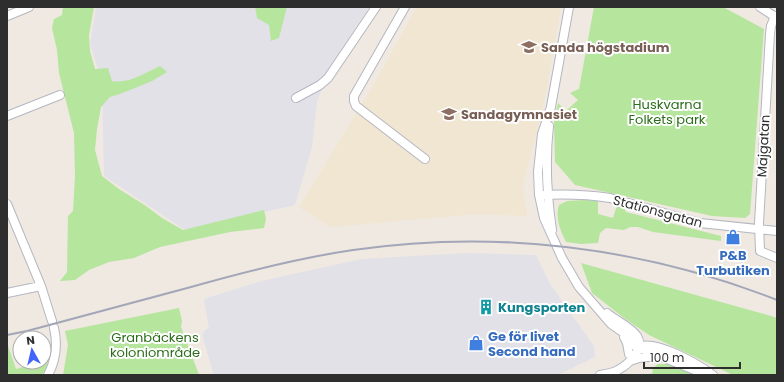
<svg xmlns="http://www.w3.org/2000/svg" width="784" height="382" font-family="Poppins,sans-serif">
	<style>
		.industrial { fill: #e3e1e8 }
		.education { fill: #f0e6d1 }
		.green { fill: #b6e59e }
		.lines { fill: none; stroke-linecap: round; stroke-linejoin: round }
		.minor-casing { stroke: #b4b7c1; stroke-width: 10 }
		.minor { stroke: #fff; stroke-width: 8 }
		.rail { stroke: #a3a6b8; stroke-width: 2 }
		.labels { text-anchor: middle; stroke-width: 4; stroke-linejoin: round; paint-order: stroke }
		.education-label { font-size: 13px; font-weight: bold; fill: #785e54; stroke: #fff; text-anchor: start }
		.park-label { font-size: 13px; fill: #2c6e1b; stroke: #fff }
		.street-label { font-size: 13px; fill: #2e2e2e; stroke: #fff }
		.shop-label { font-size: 13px; font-weight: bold; fill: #366cbe; stroke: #fff }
		.culture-label { font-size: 13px; font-weight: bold; fill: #0d838f; stroke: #fff; text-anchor: start }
	</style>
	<rect width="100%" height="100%" fill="#efe9e1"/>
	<path class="industrial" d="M96 7H369L329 69 317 102 312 147 295 205 185 230 104 176 102 82 90 44Z
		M468 253 536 255 550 284 594 346 595 357 558 375H214L202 335 206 329H209L204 299 261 281 362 259Z"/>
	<path class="education" d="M417 7H561L544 103 523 185 527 216 477 214 330 227 299 207 370 91Z"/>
	<path class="green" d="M63 7H94L89 35 90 51 95 69 108 68 112 81C129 84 145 73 160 66L167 72 152 81 120 94 110 97 101 107 97 129 95 150 102 176 119 189 146 206 162 218 183 230 264 210 266 219 264 228 230 232 160 247 134 258 109 262 89 270 75 280 60 281 67 272 68 216 73 211 75 176 74 133 59 73 57 50 52 28 54 19 62 15Z
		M255 7H287L279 38 271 41 269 25 257 18Z
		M594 7H723L764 29 750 214 745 218 712 216 575 185 555 162 554 123 558 103 566 111 578 100 570 93 579 89Z
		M584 200 598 201V214L613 218 617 205 623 206 626 212 721 236V241L653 232 638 227H630L624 230 606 228 600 233 598 243 581 244 566 242C560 230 555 218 559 205L567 201Z
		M581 263 771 316 777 318V375H733L649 335 624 318 592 293Z
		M179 308 182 321 181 327 199 375H63L68 345 65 331Z
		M7 346H8L16 369 39 362H44V360L49 359 45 371 41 375H7Z
		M658 364H667L695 375H646L653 373 652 369Z"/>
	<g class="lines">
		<g class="minor-casing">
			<path id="minor" d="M405 7 354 96V101L356 106 425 159
				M760 7 777 18
				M7 16 29 7
				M775 16 771 26 770 34 759 223 760 251 777 258
				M296 98 320 85 328 78 376 7
				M551 107 542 134 538 172 539 195 544 218 562 258 579 287 611 324 628 336 635 346 707 375
				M550 112 569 7
				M7 116 60 95
				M549 126C545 160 547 196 552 230
				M539 195C563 194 586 194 610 198L700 223 777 231
				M7 204 41 286 52 321
				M7 293 41 286
				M624 337 627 343 629 354
				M638 347C656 339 699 365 713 375
				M630 361 639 358 656 356
				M48 375C56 360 58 345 54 328
				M600 375C606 374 613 373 618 370 629 364 645 349 637 336 631 327 615 320 607 313"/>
		</g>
		<use href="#minor" class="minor"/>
		<path class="rail" d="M7 335 27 331C82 316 136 302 191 287 244 272 298 258 353 250 496 229 642 247 777 300"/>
	</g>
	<defs>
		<g id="school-bare" transform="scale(1.2)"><path d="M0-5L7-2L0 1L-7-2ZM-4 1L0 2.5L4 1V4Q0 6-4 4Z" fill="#8d6e63" stroke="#fff" stroke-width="2.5" paint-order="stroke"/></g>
		<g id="shop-bare" transform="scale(1.2)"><path d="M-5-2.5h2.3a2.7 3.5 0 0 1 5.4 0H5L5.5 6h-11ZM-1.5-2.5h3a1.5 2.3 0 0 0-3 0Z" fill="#3f7fe0" stroke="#fff" stroke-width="2.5" paint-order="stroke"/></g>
		<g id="building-bare" transform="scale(1.2)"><path d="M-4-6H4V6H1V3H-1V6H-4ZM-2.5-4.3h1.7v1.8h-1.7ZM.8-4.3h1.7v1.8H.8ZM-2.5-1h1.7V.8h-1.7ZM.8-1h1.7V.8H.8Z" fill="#0f9aa8" stroke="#fff" stroke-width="2.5" paint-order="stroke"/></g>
	</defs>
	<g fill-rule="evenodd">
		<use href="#school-bare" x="529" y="47"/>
		<use href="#school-bare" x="449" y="114"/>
		<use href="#shop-bare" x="733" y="237"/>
		<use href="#building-bare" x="486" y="307"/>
		<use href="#shop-bare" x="476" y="343"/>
	</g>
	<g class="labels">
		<g class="education-label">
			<text x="541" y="52">Sanda högstadium</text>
			<text x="461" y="119">Sandagymnasiet</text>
		</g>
		<g class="park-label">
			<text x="667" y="109">Huskvarna<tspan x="667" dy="15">Folkets park</tspan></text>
			<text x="155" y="342">Granbäckens<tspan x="155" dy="15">koloniområde</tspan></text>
		</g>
		<g class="street-label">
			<text transform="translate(763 146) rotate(-87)" y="5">Majgatan</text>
			<text transform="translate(658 211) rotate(15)" y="5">Stationsgatan</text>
		</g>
		<g class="shop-label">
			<text x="733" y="260">P&amp;B<tspan x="733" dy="15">Turbutiken</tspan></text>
			<text x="488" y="341" text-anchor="start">Ge för livet<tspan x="488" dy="15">Second hand</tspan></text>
		</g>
		<g class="culture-label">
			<text x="498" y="312">Kungsporten</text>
		</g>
	</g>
	<rect width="784" height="382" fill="none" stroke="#2e2e2e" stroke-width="16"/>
	<g transform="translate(32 350) rotate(352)"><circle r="19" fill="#ffffff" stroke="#ababab"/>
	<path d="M0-3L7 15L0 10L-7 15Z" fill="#4264fb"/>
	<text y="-6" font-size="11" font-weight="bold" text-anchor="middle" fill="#2e2e2e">N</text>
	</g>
	<path d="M644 362v6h96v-6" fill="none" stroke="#2e2e2e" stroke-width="2"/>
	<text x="650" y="362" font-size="12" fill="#2e2e2e" stroke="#ffffff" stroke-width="3" paint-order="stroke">100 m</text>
</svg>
